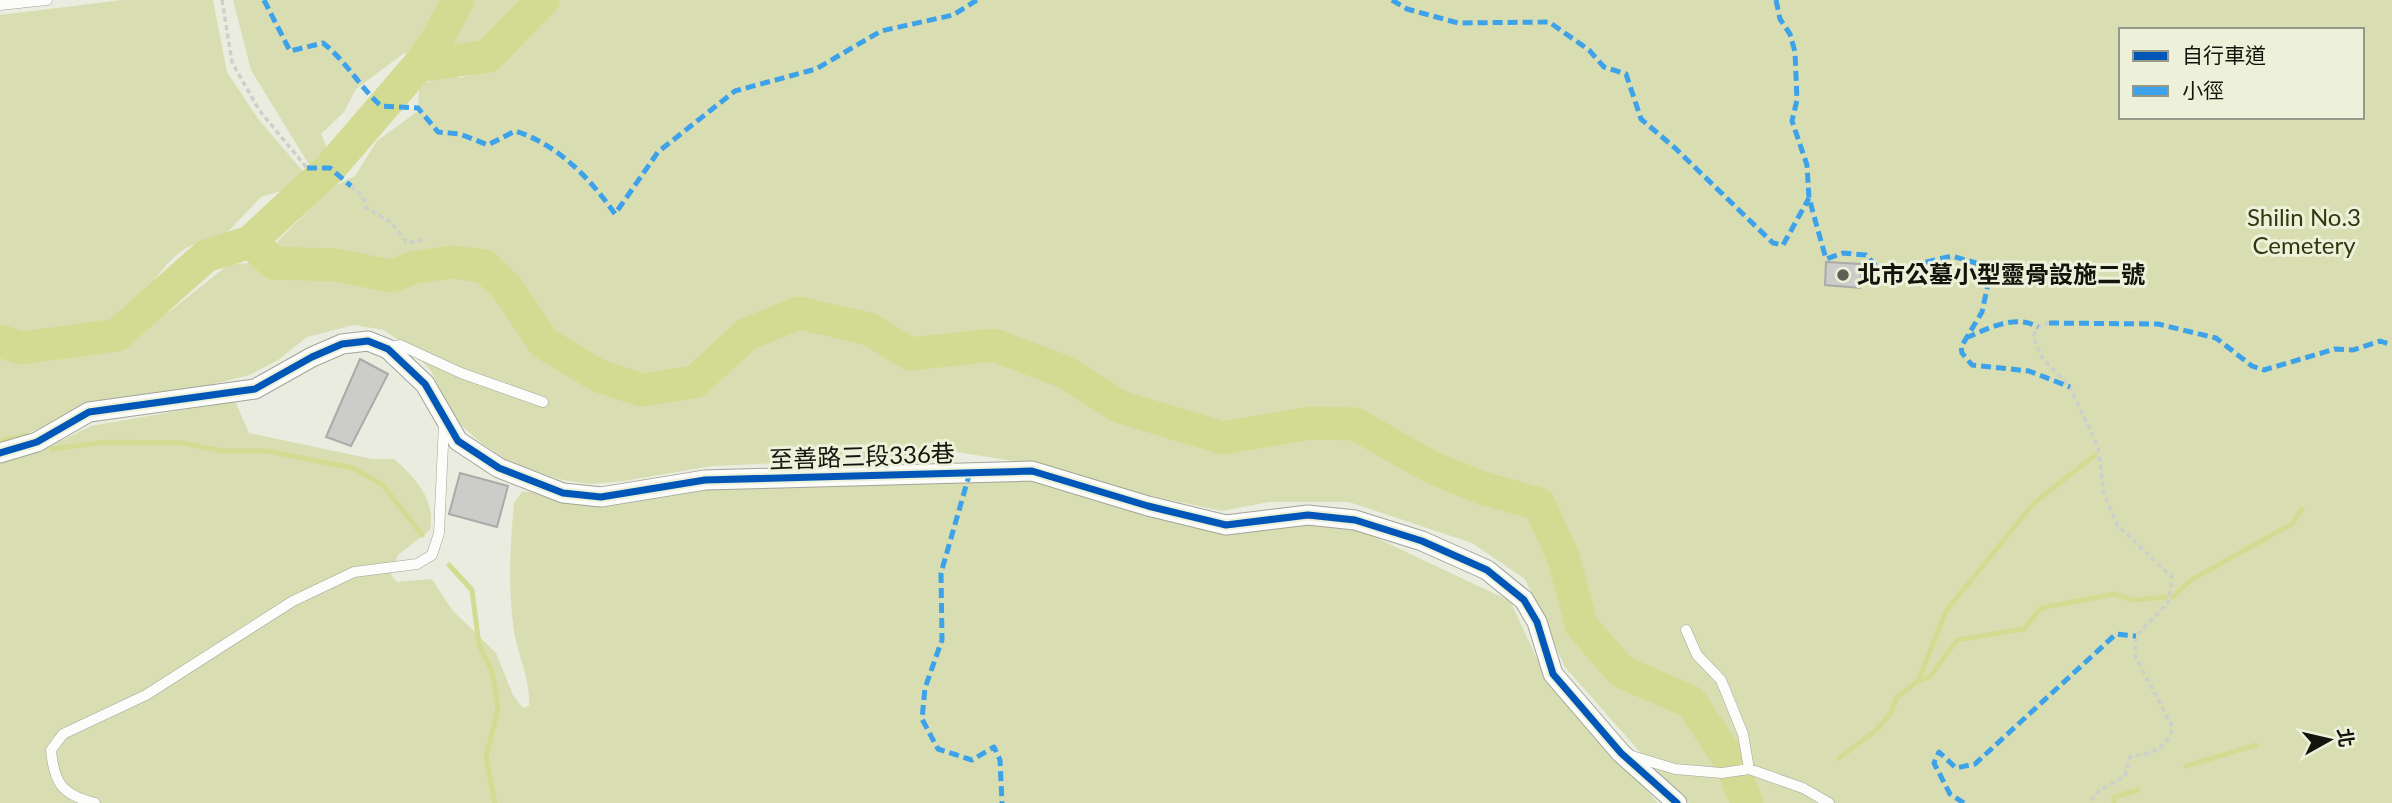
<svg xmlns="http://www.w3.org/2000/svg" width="2392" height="803" font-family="Lato,'Noto Sans TC',sans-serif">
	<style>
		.green { fill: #d8deb2; fill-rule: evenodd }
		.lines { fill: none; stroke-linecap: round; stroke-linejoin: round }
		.stream { stroke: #d3db92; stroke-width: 5 }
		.river { stroke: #d3db92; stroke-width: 33 }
		.building { fill: #cccccb; stroke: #aaaba8; stroke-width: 2 }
		.lane-casing { stroke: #a2a49a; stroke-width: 11 }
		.street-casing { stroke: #a2a49a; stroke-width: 21 }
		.path { stroke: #cececb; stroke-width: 3.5; stroke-dasharray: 5 3.5; stroke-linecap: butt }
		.lane { stroke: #fcfcfa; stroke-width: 10 }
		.street { stroke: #fcfcfa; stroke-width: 19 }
		.quiet { stroke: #3da2e9; stroke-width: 5; stroke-dasharray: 10 5; stroke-linecap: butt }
		.cycleway-casing { stroke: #edf1da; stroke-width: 11 }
		.cycleway { stroke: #0057b8; stroke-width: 7 }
		.poi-dot { fill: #5e6056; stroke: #edf1da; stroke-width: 2.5 }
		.labels { text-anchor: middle; stroke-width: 6; stroke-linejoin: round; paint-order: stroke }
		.park-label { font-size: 24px; fill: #33370d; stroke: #edf1da }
		.poi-label { font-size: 24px; font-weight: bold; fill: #13140c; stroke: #edf1da; text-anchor: start }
		.street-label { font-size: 24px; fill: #13140c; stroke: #edf1da }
	</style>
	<rect width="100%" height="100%" fill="#eaecdf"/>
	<path class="green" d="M122 0H213L227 72 259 120 307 176 298 186 261 197 222 238C178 241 167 265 141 297L169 312 229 264 256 263 313 206 322 192 355 176 377 141 418 111 419 85 454 73 460 78 486 71 490 65 486 55 444 44 422 46 403 54 356 89 344 112 321 134 331 156 316 168H311L251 70 233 0H2392V803H1689L1669 785 1565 667 1525 579 1472 543 1349 502H1269L1222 511 1146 495 1039 465 957 452 898 458 712 466 624 481 590 484 558 479 507 461 479 441 454 419 431 371 409 348 384 330 354 325 307 337 278 360 249 375 167 396 81 405 50 426 0 441V15ZM2121 30H2362V117H2121Z
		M235 401 249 433 372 459H394C415 477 436 500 430 530L398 555 391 575 397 582 432 579 452 610 496 653 513 695 523 708 529 706C531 683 518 654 514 632 508 589 510 545 514 503L522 492 1033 480 1223 534 1306 523 1351 526 1510 601 1545 676 1658 803H0V459L40 451 91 426Z"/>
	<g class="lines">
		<path class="stream" d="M0 441 28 435
			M52 449 106 442 182 443 223 451H267L353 468 383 485 422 535
			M449 565 472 590 479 645 492 671 498 708 486 758 495 803
			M2173 597 2191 580 2292 524 2302 509
			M1919 681 1930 677 1957 640 2024 629 2041 608 2114 594 2134 600 2166 597
			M1839 758 1876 730 1891 713 1896 698 1918 681 1946 611 2033 504 2095 455
			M1730 761 1739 760
			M2186 766 2256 745
			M2114 803V797L2138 790"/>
		<path class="river" d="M418 66 436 42 458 0
			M250 242 274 263 336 265 391 276 416 267 451 262 484 266 507 288 544 343 599 376 641 390 695 382 747 334 799 313 869 329 910 354 994 345 1065 372 1120 407 1223 438 1312 423 1355 424 1433 468 1482 488 1539 504 1564 559 1581 625 1622 672 1691 702 1730 761 1747 803
			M0 341 22 348 117 335 206 256 250 242 330 168 418 66 488 56 543 0"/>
	</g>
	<path class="building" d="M1826 262 1862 264 1860 288 1825 285Z
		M360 359 388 374 351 446 326 437Z
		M460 473 508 486 497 527 449 514Z"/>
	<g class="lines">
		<g class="lane-casing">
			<path id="lane" d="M0 5 47 0
				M388 348 400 345 461 373 543 402
				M1686 630 1697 655 1721 680 1743 734 1749 769
				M1632 756 1675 769 1722 773 1749 769 1803 788 1829 803
				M95 803C62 795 54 783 51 750L63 734 146 695 293 601 354 572 417 564 432 555 439 533 444 423"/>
		</g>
		<g class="street-casing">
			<path id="street" d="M0 453 37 442 89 412 255 389 312 357 342 344 368 341 388 349 425 384 458 441 499 468 563 493 601 497 705 480 1032 471 1148 506 1226 525 1308 515 1355 520 1422 541 1487 570 1524 600 1537 622 1553 674 1621 753 1677 803"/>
		</g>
		<path class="path" d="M222 0 232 62 259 110 307 168
			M351 186 363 197 366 208 391 222 406 242H418L425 237
			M2049 323 2038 327 2033 336 2041 356 2070 387 2098 447 2104 494 2117 525 2172 577 2168 603 2136 636 2135 656 2173 728C2165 750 2152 753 2130 757L2125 776 2099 791 2089 803"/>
		<use href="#lane" class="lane"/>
		<use href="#street" class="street"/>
		<path class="quiet" d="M264 0 290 51 323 43C346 61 359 86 381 106L418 108 438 132 460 134 488 145 515 131C557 144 590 178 615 214L658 152 735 91 816 69 881 31 953 15 977 0
			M1392 0 1407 9 1458 23 1549 22 1589 50 1604 67 1626 74 1641 119 1675 148 1773 243 1783 245 1809 198
			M1776 0 1780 19 1790 34 1795 52 1797 100 1792 121 1807 165 1809 198 1826 259 1843 253 1866 255 1875 265 1897 269 1952 256 1976 263 1990 275 1982 312 1961 347 1962 353 1972 365 2029 371 2070 387
			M307 168H330L351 186
			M2049 323 2158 324 2216 338 2252 366 2264 370 2335 349 2353 350 2380 341 2392 345
			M1966 338C1989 328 2015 314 2038 327
			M970 472 941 573 942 640 925 688 922 719 938 749 972 760 994 747 1000 760 1002 803
			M1964 803 1950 794 1934 763 1939 752 1956 768 1975 764 2116 634 2136 636"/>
		<g class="cycleway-casing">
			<path id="cycleway" d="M0 453 37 442 89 412 255 389 312 357 342 344 368 341 388 349 425 384 458 441 499 468 563 493 601 497 705 480 1032 471 1148 506 1226 525 1308 515 1355 520 1422 541 1487 570 1524 600 1537 622 1553 674 1621 753 1677 803"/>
		</g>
		<use href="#cycleway" class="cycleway"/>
	</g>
	<circle class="poi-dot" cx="1843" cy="275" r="7"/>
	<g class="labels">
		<g class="park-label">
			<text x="2304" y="226">Shilin No.3<tspan x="2304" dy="28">Cemetery</tspan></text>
		</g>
		<g class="poi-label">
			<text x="1857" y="283">北市公墓小型靈骨設施二號</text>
		</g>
		<g class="street-label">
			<text transform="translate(862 457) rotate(-2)" y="8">至善路三段336巷</text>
		</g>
	</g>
	<rect x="2119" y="28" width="245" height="91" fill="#edf1da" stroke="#969988" stroke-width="2"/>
	<rect x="2133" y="51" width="35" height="10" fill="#0057b8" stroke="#969988" stroke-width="2"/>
	<text x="2182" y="63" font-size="21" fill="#13140c">自行車道</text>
	<rect x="2133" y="86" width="35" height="10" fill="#3da2e9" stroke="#969988" stroke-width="2"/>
	<text x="2182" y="98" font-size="21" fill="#13140c">小徑</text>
	<g transform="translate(2329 740) rotate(82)" stroke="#edf1da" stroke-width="5" paint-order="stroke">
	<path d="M0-5L12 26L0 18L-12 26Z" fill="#13140c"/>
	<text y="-10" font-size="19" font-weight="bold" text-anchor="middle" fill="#13140c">北</text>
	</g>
</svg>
